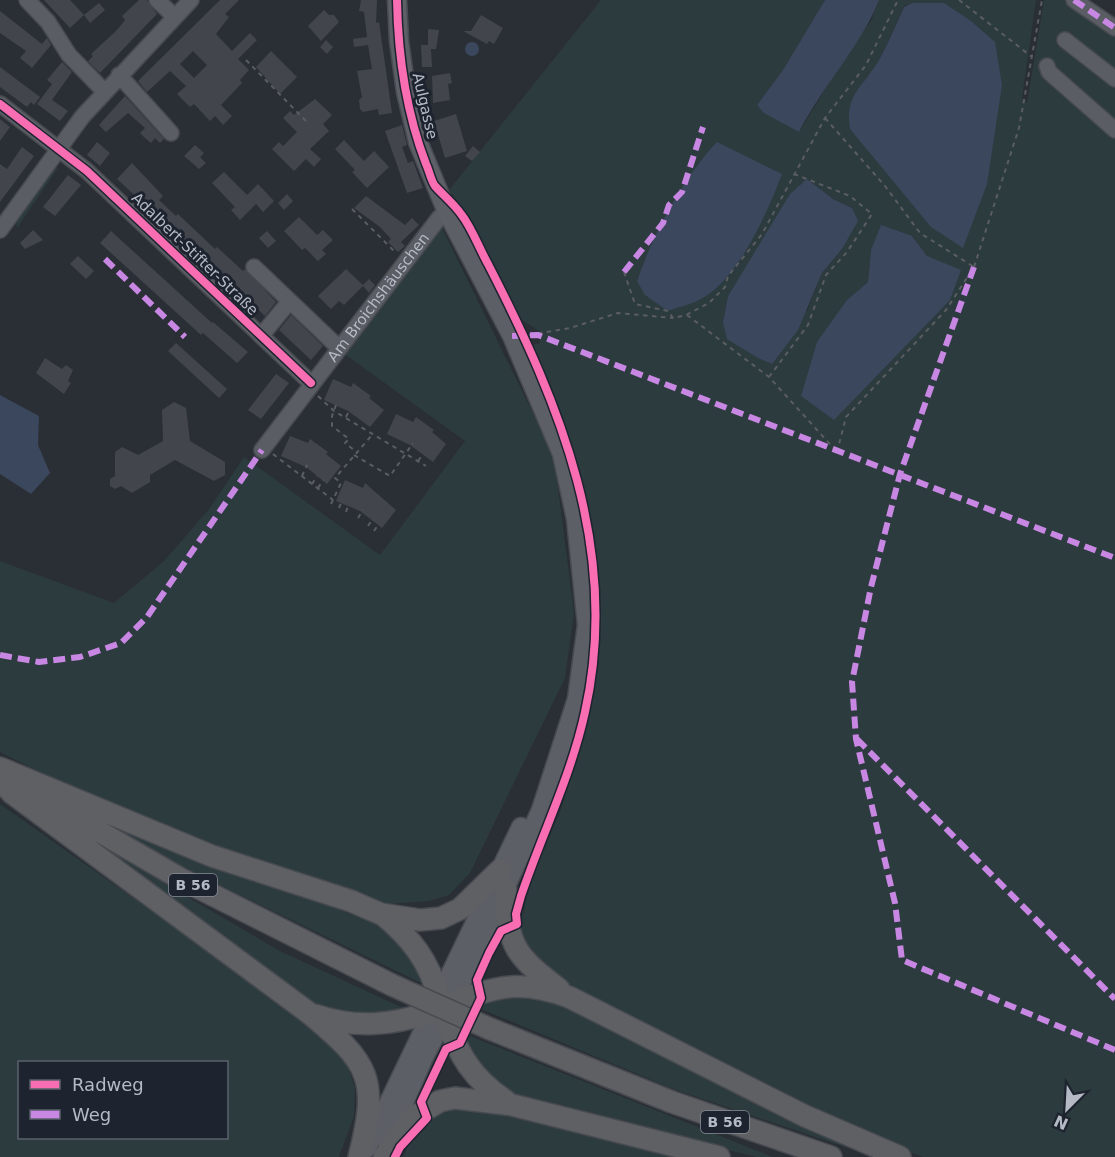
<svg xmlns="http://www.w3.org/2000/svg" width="1115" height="1157" font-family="'DejaVu Sans',sans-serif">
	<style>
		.green { fill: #2c3b3e; fill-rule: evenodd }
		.water { fill: #3b475c }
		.building { fill: #42464c; fill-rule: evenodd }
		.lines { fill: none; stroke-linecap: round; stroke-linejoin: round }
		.minor-casing { stroke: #46494e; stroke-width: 18 }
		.major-casing { stroke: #484b52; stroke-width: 21 }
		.highway-casing { stroke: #474a51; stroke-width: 24 }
		.path { stroke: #5a5d62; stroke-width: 2; stroke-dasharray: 4.5 4.5; stroke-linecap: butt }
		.minor { stroke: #5a5d63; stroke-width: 15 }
		.major { stroke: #5c5f65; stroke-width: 18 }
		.highway { stroke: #5f6063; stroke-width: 21 }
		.highway-bridge-casing { stroke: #474a51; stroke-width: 24; stroke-linecap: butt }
		.highway-bridge { stroke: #5f6063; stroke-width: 21 }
		.quiet { stroke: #c787e3; stroke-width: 6; stroke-dasharray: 12 6; stroke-linecap: butt }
		.cycleway-casing { stroke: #1e242f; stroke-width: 11 }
		.cycleway { stroke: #f96db3; stroke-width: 8 }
		.labels { text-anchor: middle; stroke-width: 6; stroke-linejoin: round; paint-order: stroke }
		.shield { fill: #1e242f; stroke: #888d98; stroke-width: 1.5 }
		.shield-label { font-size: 14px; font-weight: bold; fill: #b5bac5 }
		.street-label { font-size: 15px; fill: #b5bac5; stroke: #1e242f }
	</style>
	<rect width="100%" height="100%" fill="#2a2e35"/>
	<path class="green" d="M601 0H825L783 70 757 105 799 132 853 44 871 21 879 0H1036L1022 98 1027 103 1044 0H1066L1115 33V1157H923L881 1141 572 986C552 973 523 959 519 933 518 926 522 917 524 910 532 867 551 839 564 800 619 633 606 504 533 345L540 343 539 331 522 320 469 219 449 190ZM912 3 974 215 963 247 850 129C845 93 865 86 880 58 889 42 896 24 904 6ZM704 156 637 281C651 236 679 196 704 156ZM807 179 833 199 852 208 842 249 822 273 807 311 723 322 728 296 770 229ZM912 236 927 256 847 300 868 282 871 250Z
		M58 168 17 228 16 219 52 169Z
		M441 226 554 456 574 613 565 678 470 873 449 895 429 901 389 904 124 815 0 752V561L114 603 165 560 209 509 244 457 380 555 465 441 343 353Z
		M0 804 299 1015 347 1062 355 1089 354 1116 339 1157H0ZM20 1062H226V1138H20Z
		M71 806 379 925 417 966 425 985 189 870Z
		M77 832 280 951 403 1008C363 1020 343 1014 304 999Z
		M511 992 564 1002 866 1154 676 1090 481 1009 485 997Z
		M470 1036 773 1157H757L523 1101 482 1072 462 1048Z
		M442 1105 492 1112 680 1157H403L422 1117Z"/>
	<path class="water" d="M825 0H879C862 44 822 87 799 132L764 113 757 105 783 70Z
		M912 3H944L971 21 995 42 1002 85 987 184 963 248 931 227 850 129C844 93 865 86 880 58 889 42 896 24 904 7Z
		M465 49a7 7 0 1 1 14 0a7 7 0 1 1-14 0Z
		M717 142 782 174C767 213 738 281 699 300 690 305 678 307 668 311L645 295 637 281C652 236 684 176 717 142Z
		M807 179 833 199 852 208 858 221 842 249 822 273 798 330 772 364 758 358 727 339 723 322 728 296 790 194Z
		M881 225 912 236 927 256 961 270 950 300 834 420 801 396 817 342 847 300 868 282 871 250Z
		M0 395 39 416 38 445 50 473 31 494 0 474Z"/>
	<path class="building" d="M44 0H70L84 15 70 28Z
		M139 0H147L157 14 100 73 88 61 93 56 91 54 117 30 125 20 122 16Z
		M220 0H239L225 14 229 17 216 34 232 51 250 33 257 40 238 59 249 70 240 80 242 83 221 105 232 116 223 125 215 116 210 121 194 104 190 107 177 94 186 86 170 71 147 92 138 81ZM193 51 207 65 194 78 180 64Z
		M361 0H377L376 23 379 22 392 113 379 115 378 109 363 112 360 109 359 100 362 97 357 71 372 69 368 45 354 47 353 39 367 37 364 12 359 11Z
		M99 3 105 10 90 23 84 15Z
		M324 10 329 15H334L339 22 321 41 308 26Z
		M0 11 42 44 47 38 51 45 32 68 20 58 26 51 0 33Z
		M481 15 503 28 494 44 489 41 487 44 463 31H471Z
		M428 29 439 30 436 49H431L432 67H422L421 45H428Z
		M326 40 333 47 327 54 320 47Z
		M271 51 297 77 280 94 256 67Z
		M62 62 72 72 52 100 68 111 60 121 37 104 52 84 47 80Z
		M0 67 40 97 34 105 31 102 27 107 0 87Z
		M450 73 452 83 448 84 450 100 433 103 432 76Z
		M125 96 164 139 160 143 155 138 151 143 145 138 140 133 145 128 128 113 106 132 99 125Z
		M315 99 332 115 323 124 329 131 310 149 321 159 314 167 306 159 294 171 272 149 279 142 283 146 297 132 283 118 290 111 294 115Z
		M456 114 467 151 445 158 434 121Z
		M0 119 10 127 0 141Z
		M402 125 407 145 402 147 408 163 413 161 423 188 407 193 385 131Z
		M344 140 364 161 374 151 389 167 367 188 352 172 355 170 335 149Z
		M97 142 110 153 100 166 87 155Z
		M195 145 204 153 200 157 206 163 199 169 184 156Z
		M473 146 480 152 472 161 465 156Z
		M22 147 34 156 0 202V164L7 169Z
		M132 163 163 196 159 200 176 216 178 214 215 249 217 247 243 271 245 269 276 302 265 316 117 179Z
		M224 172 247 195 258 184 274 201 263 212 256 204 240 220 231 210 235 207 212 183Z
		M68 175 81 185 55 216 43 207Z
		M287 194 293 201 284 210 278 203Z
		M366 196 405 225 412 218 419 225 401 242 405 246 398 252 388 242 391 239 380 227 354 208Z
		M299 217 317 235 323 230 333 240 322 250 326 254 318 261 305 248 302 250 284 231Z
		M33 230 43 240 25 249 20 243Z
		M111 231 212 323 213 322 248 352 237 363 203 333 201 335 100 243Z
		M267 231 276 241 268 248 259 238Z
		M78 256 94 271 86 279 70 264Z
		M346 269 363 285 369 279 375 285 369 293 363 286 344 305 339 301 331 309 318 296Z
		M291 315 323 346 311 360 279 330Z
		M176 343 227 389 219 398 168 351Z
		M45 358 62 369 66 365 73 370 68 381 71 383 64 394 36 373Z
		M276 374 289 383 261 419 248 410Z
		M333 379 351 387 353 383 371 396 369 398 384 410 370 427 348 411 324 400Z
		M174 402 186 408 190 441 225 462V475L214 481 175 460 150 475V482L132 493 121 486 115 489 110 486V479L115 476V452L122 447 138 455 163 441 162 410Z
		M396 414 413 422 416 417 434 430 432 432 446 444 433 462 410 445 387 434Z
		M290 436 308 443 310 439 328 452 326 454 341 466 327 484 306 467 281 456Z
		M345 480 363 488 365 483 396 510 382 528 360 511 336 501Z"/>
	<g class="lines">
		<g class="minor-casing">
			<g id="minor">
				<path d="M27 0 48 22 69 55 104 91"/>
				<path d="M157 0 175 17"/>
				<path d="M1074 0 1115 28"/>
				<path d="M1065 40 1115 79"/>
				<path d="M1047 66 1049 72 1115 130"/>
				<path d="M119 75 171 133"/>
				<path d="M0 104 87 171 311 383"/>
				<path d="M0 230 82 117 191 0"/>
				<path d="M254 267 338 347"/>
				<path d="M261 336 289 302"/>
				<path id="s1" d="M262 450 439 218 447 212"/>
			</g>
		</g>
		<g class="major-casing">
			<path id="major" d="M387 1142 424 1057 452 1003 541 810 577 699 587 625 576 519 562 454 512 336 447 212 418 142 406 92 399 41 397 0
				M367 1148 521 827"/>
		</g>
		<g class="highway-casing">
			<path id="highway" d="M0 768 212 856 351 901 381 914 420 920 441 918 460 909 500 870
				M0 780 12 793 309 1013C370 1064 379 1078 359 1157
				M31 792 181 879 392 985
				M506 890C507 947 516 956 559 989
				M382 914C411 938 430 962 439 999
				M452 1003C499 985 521 980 569 997L805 1116 900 1157
				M315 1015C356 1029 392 1025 432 1012
				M446 1018C458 1055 473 1079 506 1101
				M488 1028 672 1102 831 1157
				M384 1157 412 1118 440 1101 455 1098 512 1105 719 1157"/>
		</g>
		<path class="path" d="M959 0 1032 57
			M246 60 306 121
			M825 118 885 186 920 233 974 267
			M352 209 396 253
			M624 272 635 304 668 311 673 318 686 315 709 303 725 287 728 276 762 234 825 118 866 65 898 0
			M687 315 769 377 837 452
			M529 335 570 328 618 313 673 318
			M769 377 808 325 826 275 847 252 872 214 850 196 794 174
			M318 396 334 411 426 466
			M336 405 332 416V426L349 439 345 443 358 453
			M346 417 350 409
			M837 452 846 417 946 310 974 267 1019 128 1042 0
			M273 454 333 500
			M354 455 390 476 413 443
			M418 461 423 454
			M302 476 307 465
			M312 484 317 476
			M318 488 323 480
			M331 504 341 483 335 478 372 435
			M339 508 341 503
			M346 512 348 506
			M358 518 363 510
			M368 526 372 520
			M374 531 378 525"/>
		<use href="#minor" class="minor"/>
		<use href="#major" class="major"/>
		<use href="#highway" class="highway"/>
		<g class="highway-bridge-casing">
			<path id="highway-bridge" d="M392 985 488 1028"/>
		</g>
		<use href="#highway-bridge" class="highway-bridge"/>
		<path class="quiet" d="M1074 0 1115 28
			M105 259 185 337
			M974 267 900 474 871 587 852 682 856 739 895 903 902 960 1115 1050
			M624 272 663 223 669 205 682 192 703 127
			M512 336 538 335 1115 558
			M0 655 39 662 80 657 121 643 147 617 262 450
			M857 739 1115 999"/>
		<g class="cycleway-casing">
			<path id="cycleway" d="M0 104 87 171 311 383
				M395 1157 400 1147 427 1118 421 1102 446 1049 460 1043 481 998 477 980 489 953 501 931 517 924 516 914 521 896C542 834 571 776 585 712 621 551 560 404 488 264 479 248 472 228 461 214 453 203 443 195 435 186 431 181 429 170 426 164 406 112 398 56 397 0"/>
		</g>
		<use href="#cycleway" class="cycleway"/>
	</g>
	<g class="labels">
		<g class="shield">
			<rect x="169" y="874" width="48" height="22" rx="4.5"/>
			<rect x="701" y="1111" width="48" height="22" rx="4.5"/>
		</g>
		<g class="shield-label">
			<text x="193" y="890">B 56</text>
			<text x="725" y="1127">B 56</text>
		</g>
		<g class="street-label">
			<text transform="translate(425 106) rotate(77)" y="5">Aulgasse</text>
			<text transform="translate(195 254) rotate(44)" y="5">Adalbert-Stifter-Straße</text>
			<text dy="5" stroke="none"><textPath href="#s1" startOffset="192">Am Broichshäuschen</textPath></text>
		</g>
	</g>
	<rect x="18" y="1061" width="210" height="78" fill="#1e242f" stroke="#5a606b" stroke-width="1.5"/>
	<rect x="30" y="1080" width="30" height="9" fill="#f96db3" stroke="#5a606b" stroke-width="1.5"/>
	<text x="72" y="1091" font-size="18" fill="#b5bac5">Radweg</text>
	<rect x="30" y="1110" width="30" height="9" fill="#c787e3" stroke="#5a606b" stroke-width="1.5"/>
	<text x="72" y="1121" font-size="18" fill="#b5bac5">Weg</text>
	<g transform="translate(1067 1109) rotate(204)" stroke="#1e242f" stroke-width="4.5" paint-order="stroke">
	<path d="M0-4.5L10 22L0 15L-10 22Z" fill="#b5bac5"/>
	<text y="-9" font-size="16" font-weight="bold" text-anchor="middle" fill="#b5bac5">N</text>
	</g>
</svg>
